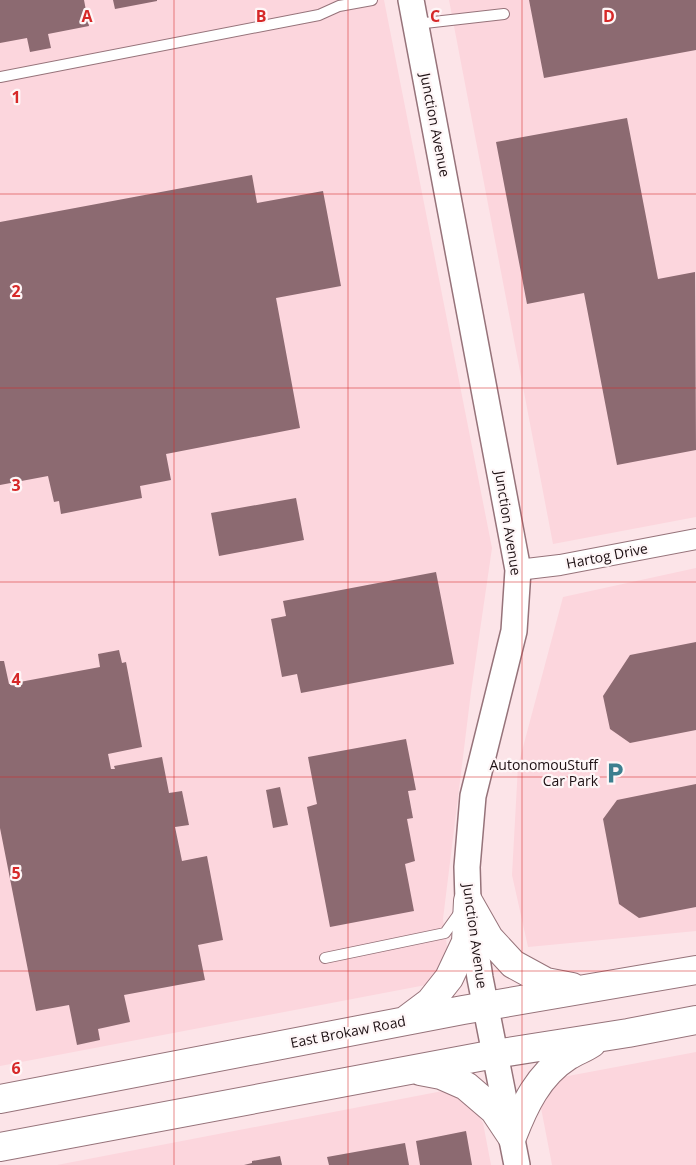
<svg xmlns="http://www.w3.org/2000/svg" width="696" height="1165" font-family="'Open Sans',sans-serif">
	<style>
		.built { fill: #fcd6dd }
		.building { fill: #8c6a71 }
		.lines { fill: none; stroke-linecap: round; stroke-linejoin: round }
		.service-casing { stroke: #96737a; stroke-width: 12 }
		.minor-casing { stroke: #96737a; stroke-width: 22 }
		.tertiary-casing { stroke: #96737a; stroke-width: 28 }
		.secondary-casing { stroke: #96737a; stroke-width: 30 }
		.service { stroke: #fff; stroke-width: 10 }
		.minor { stroke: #fff; stroke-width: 20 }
		.tertiary { stroke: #fff; stroke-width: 25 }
		.secondary { stroke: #fff; stroke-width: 28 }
		.grid { fill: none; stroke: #d62828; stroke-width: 1; stroke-opacity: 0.55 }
		.labels { text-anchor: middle; stroke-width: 4.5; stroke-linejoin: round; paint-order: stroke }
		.street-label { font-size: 14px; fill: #1e1114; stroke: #fef6f7 }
		.poi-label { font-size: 14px; fill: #1e1114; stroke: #fef6f7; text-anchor: end }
		.grid-label { font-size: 16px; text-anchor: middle; font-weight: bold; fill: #d62828; stroke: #fef6f7; stroke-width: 4.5; stroke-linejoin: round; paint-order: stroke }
	</style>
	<rect width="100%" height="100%" fill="#fce4e8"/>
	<path class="built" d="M0 0H384L492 548 471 692 443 919 452 980 0 1066Z
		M449 0H696V517L553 544Z
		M696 568V931L528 947 512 875 518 766 563 597Z
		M696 1052V1165H552L536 1082Z
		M453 1089 470 1102 483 1123 491 1165H57Z"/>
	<path class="building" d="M0 0H84L89 26 48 34 51 48 30 52 27 38 0 43Z
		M113 0H157V1L115 9Z
		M529 0H696V50L544 78Z
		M627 118 658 279 695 272 696 450 617 465 584 293 527 304 496 142Z
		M252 175 257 203 323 191 341 286 276 298 300 428 166 454 171 480 140 486 142 498 61 514 59 501 54 502 48 476 0 485V222Z
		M296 498 304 540 219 556 211 513Z
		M436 572 454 664 301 693 297 674 282 677 271 619 286 616 283 601Z
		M696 642V730L630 743 610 729 603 696 630 655Z
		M119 650 122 663 126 662 142 747 108 754 111 769H115L114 766 162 757 169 793 182 791 189 825 175 827 182 861 207 856 223 940 198 945 205 980 124 995 130 1022 98 1029 100 1040 77 1045 69 1005 36 1011 0 828V661H4L9 684 100 667 98 654Z
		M406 739 416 790 408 791 413 818 407 819 415 861 405 864 414 911 330 927 307 807 317 804 308 757Z
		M696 784V907L639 918 619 904 603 819 617 800Z
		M280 787 288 825 273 828 266 790Z
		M466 1131 472 1165H420L416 1141Z
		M405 1143 409 1165H329L327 1157Z
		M280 1156 282 1165H244L252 1163V1161Z"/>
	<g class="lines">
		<g class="service-casing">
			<path id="service" d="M416 24 504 14
				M0 77 319 15 339 6 372 0
				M325 958 445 933 460 912"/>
		</g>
		<g class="minor-casing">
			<path id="minor" d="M518 570 560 565 696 539"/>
		</g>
		<g class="tertiary-casing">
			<path id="tertiary" d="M411 0 518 570 514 631 473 796 467 867 468 901 480 978 517 1165"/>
		</g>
		<g class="secondary-casing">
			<path id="secondary" d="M468 901 489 938 513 964 546 982 572 987
				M406 1020 430 1002 449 978 466 942 468 901
				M420 1071 441 1075 466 1086 494 1110 512 1137
				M0 1099 463 1010 696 970
				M512 1137C524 1106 538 1075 568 1056 576 1051 585 1048 592 1043
				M0 1147 495 1054 628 1033 696 1020"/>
		</g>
		<use href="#service" class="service"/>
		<use href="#minor" class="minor"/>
		<use href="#tertiary" class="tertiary"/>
		<use href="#secondary" class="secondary"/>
	</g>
	<path class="grid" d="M174 0V1165M348 0V1165M522 0V1165M0 194H696M0 388H696M0 582H696M0 777H696M0 971H696"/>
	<defs>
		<g id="parking-bare" transform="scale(1.725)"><path d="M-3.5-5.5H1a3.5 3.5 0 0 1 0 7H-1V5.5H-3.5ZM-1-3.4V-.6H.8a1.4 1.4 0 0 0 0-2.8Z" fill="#3c7f8f" stroke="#fef6f7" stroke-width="2.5" paint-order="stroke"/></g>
	</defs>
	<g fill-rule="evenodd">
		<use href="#parking-bare" x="615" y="773"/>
	</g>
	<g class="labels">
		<g class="street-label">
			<text transform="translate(435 125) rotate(79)" y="5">Junction Avenue</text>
			<text transform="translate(508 523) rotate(81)" y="5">Junction Avenue</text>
			<text transform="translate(607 556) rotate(-11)" y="5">Hartog Drive</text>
			<text transform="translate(475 936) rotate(82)" y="5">Junction Avenue</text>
			<text transform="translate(348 1032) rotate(-11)" y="5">East Brokaw Road</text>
		</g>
		<g class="poi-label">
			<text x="598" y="770">AutonomouStuff<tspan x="598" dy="16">Car Park</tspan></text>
		</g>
	</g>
	<g class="grid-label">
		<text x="87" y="22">A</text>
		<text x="261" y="22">B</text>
		<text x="435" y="22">C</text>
		<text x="609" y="22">D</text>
		<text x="16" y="103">1</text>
		<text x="16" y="297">2</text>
		<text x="16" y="491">3</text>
		<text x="16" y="685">4</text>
		<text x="16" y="879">5</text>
		<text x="16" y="1074">6</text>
	</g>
</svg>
